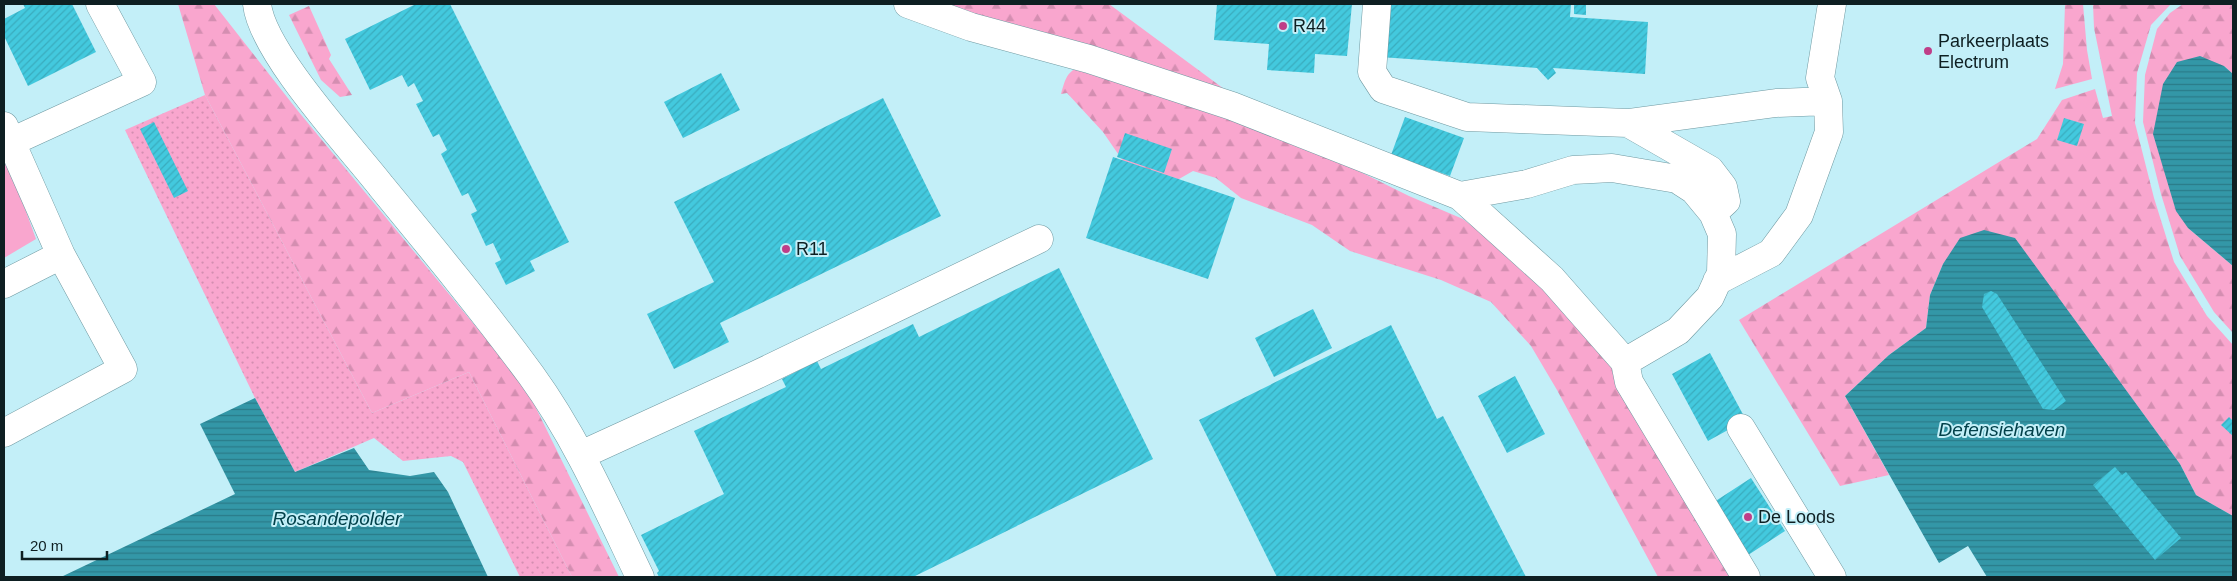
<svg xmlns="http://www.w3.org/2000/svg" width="2237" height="581" font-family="Arial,sans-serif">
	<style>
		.grass { fill: url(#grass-dots) }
		.forest { fill: url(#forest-firs) }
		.garden { fill: #f9a6ce }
		.water { fill: url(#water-rules) }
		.building { fill: url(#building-hatch) }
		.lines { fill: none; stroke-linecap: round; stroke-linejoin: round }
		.minor-casing { stroke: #6f99a1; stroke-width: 29 }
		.minor { stroke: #fff; stroke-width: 28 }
		.poi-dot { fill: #bf3e88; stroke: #c3eff8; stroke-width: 2 }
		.labels { text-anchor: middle; stroke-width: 4; stroke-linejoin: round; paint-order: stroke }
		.poi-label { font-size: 18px; fill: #0e1f22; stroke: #c3eff8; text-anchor: start }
		.water-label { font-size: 19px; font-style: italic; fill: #02414a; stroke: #c3eff8 }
	</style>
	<defs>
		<pattern id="grass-dots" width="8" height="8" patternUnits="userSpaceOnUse" patternTransform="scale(1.25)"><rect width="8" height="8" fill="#f9a6ce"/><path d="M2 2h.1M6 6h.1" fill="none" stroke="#d48eb1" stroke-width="1.8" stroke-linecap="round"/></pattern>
		<pattern id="forest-firs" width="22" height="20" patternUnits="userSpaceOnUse" patternTransform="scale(1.25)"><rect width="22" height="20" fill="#f9a6ce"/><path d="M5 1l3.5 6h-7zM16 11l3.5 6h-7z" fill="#d48eb1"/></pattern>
		<pattern id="water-rules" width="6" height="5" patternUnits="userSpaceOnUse" patternTransform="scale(1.25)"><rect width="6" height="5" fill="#3397a7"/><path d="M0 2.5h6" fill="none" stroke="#2a7b88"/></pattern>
		<pattern id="building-hatch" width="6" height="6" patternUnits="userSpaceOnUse" patternTransform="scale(1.25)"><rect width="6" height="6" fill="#43c9de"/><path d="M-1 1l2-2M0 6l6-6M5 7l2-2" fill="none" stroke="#3aacbe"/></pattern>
	</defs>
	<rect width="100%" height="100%" fill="#c3eff8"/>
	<path class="grass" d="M205 95 372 413 469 372 572 577H520L463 462 451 456 403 461 374 438 295 472 255 398 125 130Z"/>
	<path class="forest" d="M178 4H214L298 111 515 374 534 404 619 577H572L469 372 372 413 205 95Z
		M945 4H1109L1235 97 1005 25Z
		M2065 4H2083L2087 50 2092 79 2055 89 2063 64Z
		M2093 4H2171L2151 25 2137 73 2135 123 2154 198 2174 262 2207 316 2233 345V516L2196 495 2180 464 2014 238 1943 264 1930 295 1926 328 1889 355 1845 396 1889 475 1840 486 1739 320 2037 139 2062 100 2095 89 2103 118 2112 116 2094 28Z
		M2183 4H2233V74L2224 66 2188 228 2233 266V333L2214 312 2180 256 2161 194 2143 122 2145 75 2157 29 2170 13Z
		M309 6 331 55 329 59 352 95 340 97 321 80 289 15Z
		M1090 63 1274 129 1409 196 1463 219 1528 269 1604 347 1741 577H1658L1557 390 1531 346 1491 302 1441 280 1350 251 1312 225 1241 198 1216 178 1193 171 1172 183 1127 167 1103 132 1067 93 1061 94C1067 72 1069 70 1090 63Z"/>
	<path class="garden" d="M4 151 36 239 4 258Z"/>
	<path class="water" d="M2200 56 2224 66 2233 74V266L2188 228 2176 211 2153 134 2163 84 2177 62Z
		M1984 230 2015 238 2180 464 2196 495 2233 516V577H1987L1968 546 1939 563 1845 396 1889 355 1926 328 1930 295 1943 264 1960 238Z
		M255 398 295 472 354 448 369 470 410 476 434 472 448 492 488 577H61L235 494 200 424Z"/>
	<path class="building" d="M23 4H72L96 52 28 86 4 36V19L25 8Z
		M416 4H450L569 242 530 261 535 271 506 285 495 263 501 260 493 243 486 246 471 214 477 211 468 193 462 196 441 154 447 150 439 134 433 137 416 104 423 101 414 83 408 87 402 75 370 90 345 39Z
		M1217 4H1352L1347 56 1315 54 1314 73 1267 70 1269 44 1214 40Z
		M1383 4H1571L1570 17 1648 22 1645 74 1553 68 1556 73 1548 80 1537 68 1380 57Z
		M1574 4H1586V15L1574 14Z
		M721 73 740 110 683 138 664 102Z
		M883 98 941 216 720 323 729 342 674 369 647 314 714 282 674 202Z
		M1405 117 1464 138 1450 176 1391 155Z
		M2064 118 2084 124 2077 146 2057 140Z
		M154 122 188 191 174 198 140 129Z
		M1125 133 1172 149 1164 173 1117 157Z
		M1113 157 1235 198 1208 279 1086 238Z
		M1059 268 1153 459 913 577H659L657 573 659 571 641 535 724 494 694 431 786 387 782 379 817 361 821 369 913 324 919 337Z
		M1991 291 1997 294 2066 401 2054 410 2043 409 1982 307 1984 294Z
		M1313 309 1332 348 1274 377 1255 338Z
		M1391 325 1437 419 1443 416 1526 577H1277L1199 420Z
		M1710 353 1746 420 1708 441 1672 374Z
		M1515 376 1545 434 1507 453 1478 396Z
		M2229 417 2233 421V436L2221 425Z
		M2115 467 2122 475 2126 472 2181 538 2155 560 2093 485Z
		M1751 478 1785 531 1745 557 1711 504Z"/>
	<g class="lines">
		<g class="minor-casing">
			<path id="minor" d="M257 4C262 52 349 145 381 186 432 248 483 310 531 375 576 437 607 508 640 577
				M908 4 971 27 1089 59 1232 106 1460 196 1552 279 1625 362 1629 382 1746 577
				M1377 4 1372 72 1383 89 1467 117 1628 123
				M4 126 61 255 123 369 4 433
				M11 142 142 82 100 4
				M1460 196 1527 184 1573 170 1612 168 1677 179 1694 190 1713 213 1722 234 1721 273 1710 297 1678 331 1625 362
				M1713 213 1726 201 1723 187 1710 170 1628 123 1776 103 1828 101 1820 78 1832 4
				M1717 281 1771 253 1799 215 1829 132 1828 101
				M4 284 61 255
				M1741 428 1832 577
				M581 455 756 375 1039 239"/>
		</g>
		<use href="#minor" class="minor"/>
	</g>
	<g class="poi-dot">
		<circle cx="1283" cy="26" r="5"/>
		<circle cx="1928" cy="51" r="5"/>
		<circle cx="786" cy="249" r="5"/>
		<circle cx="1748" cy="517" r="5"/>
	</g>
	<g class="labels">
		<g class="poi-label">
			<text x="1293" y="32">R44</text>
			<text x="1938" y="47">Parkeerplaats<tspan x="1938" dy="21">Electrum</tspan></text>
			<text x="796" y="255">R11</text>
			<text x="1758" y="523">De Loods</text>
		</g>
		<g class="water-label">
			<text x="2002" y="436">Defensiehaven</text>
			<text x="337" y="525">Rosandepolder</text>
		</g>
	</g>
	<rect width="2237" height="581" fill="none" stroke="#0e1f22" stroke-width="10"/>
	<path d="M22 551v8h85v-8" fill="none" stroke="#0e1f22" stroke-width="2.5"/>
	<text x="30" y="551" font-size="15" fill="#0e1f22" stroke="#c3eff8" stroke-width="4" paint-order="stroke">20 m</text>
</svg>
